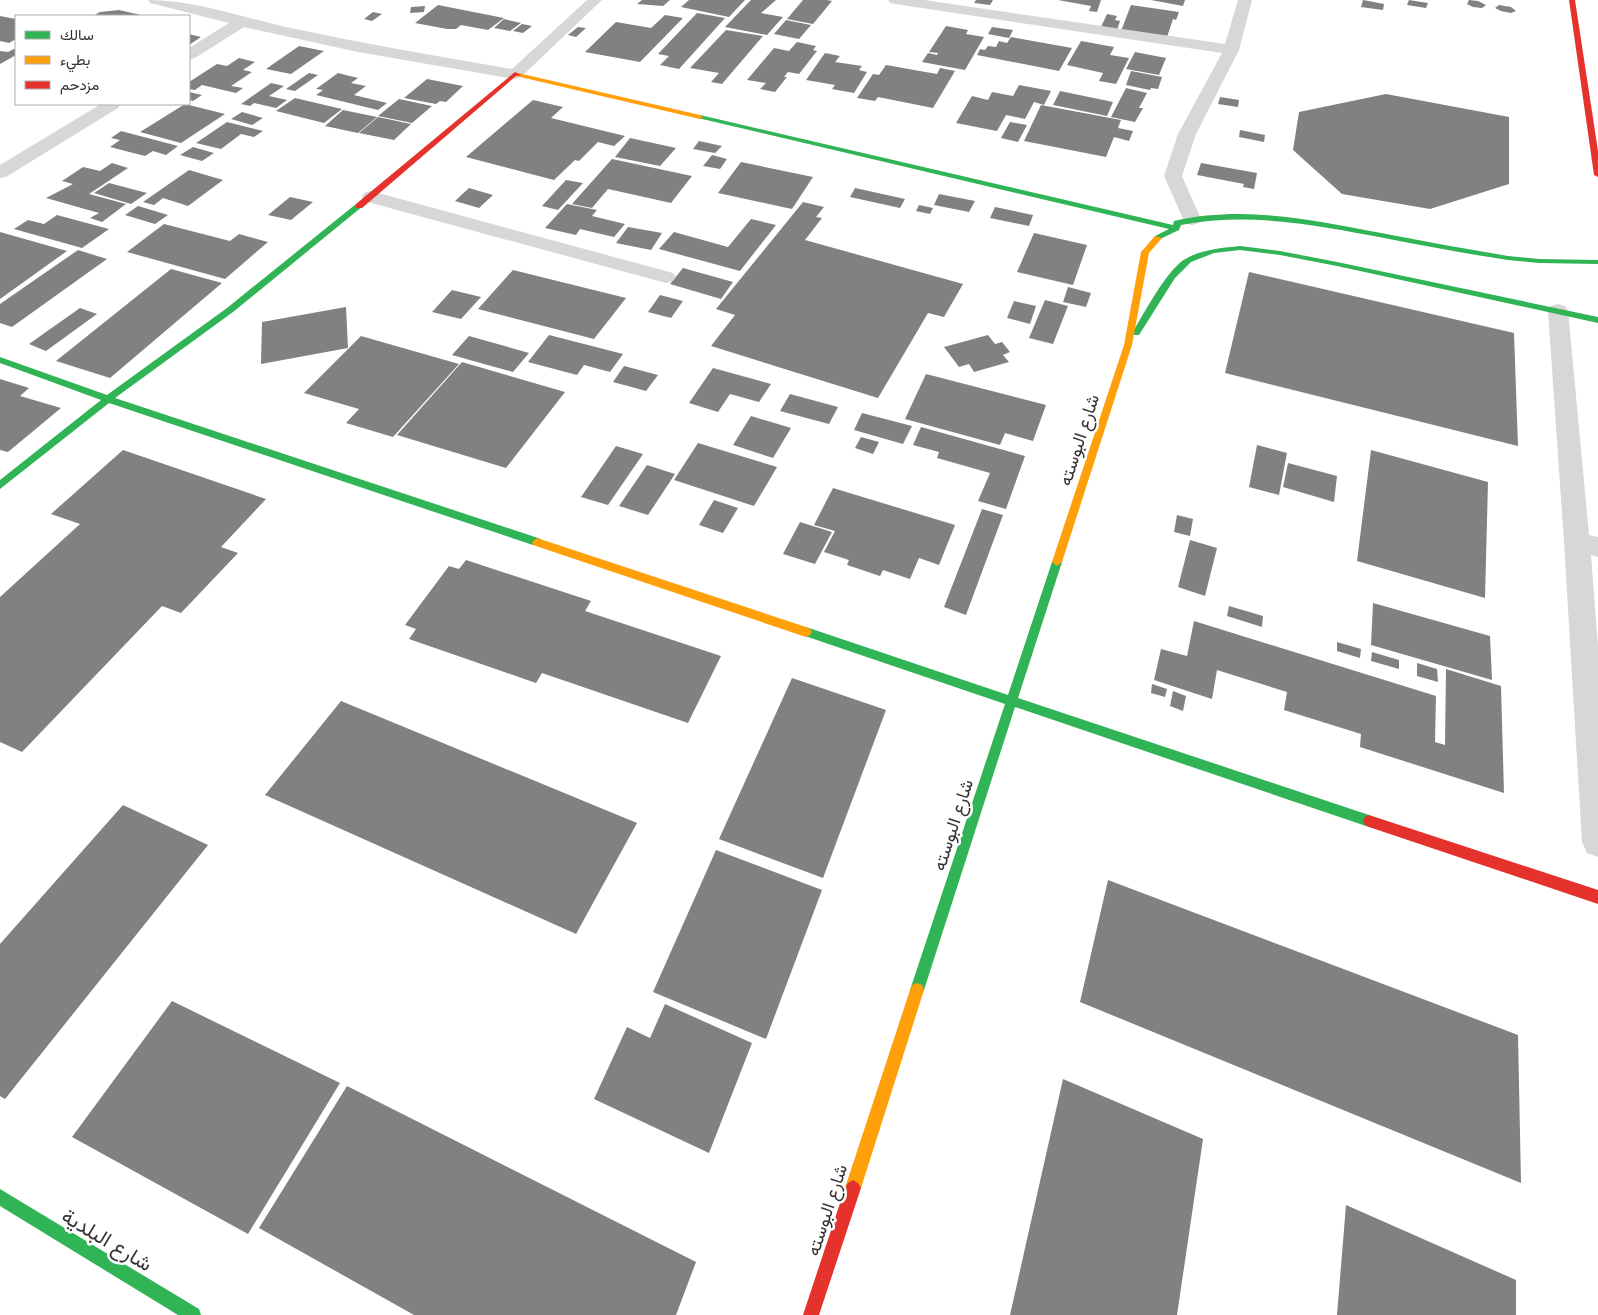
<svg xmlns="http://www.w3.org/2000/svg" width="1598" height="1315" font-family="Lato,Vazirmatn,sans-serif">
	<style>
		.building { fill: #818181 }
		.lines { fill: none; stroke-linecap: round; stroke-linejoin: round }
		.lane { fill: #d7d7d7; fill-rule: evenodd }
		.street { fill: #d7d7d7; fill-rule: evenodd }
		.fast { fill: #30b455; fill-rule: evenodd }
		.slow { fill: #ff9f0a; fill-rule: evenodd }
		.jam { fill: #e5322d; fill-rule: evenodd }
		.labels { text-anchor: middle; stroke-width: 5; stroke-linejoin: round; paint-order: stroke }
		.street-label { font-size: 18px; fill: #333; stroke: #fff }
		.near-street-label { font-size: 21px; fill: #333; stroke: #fff }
	</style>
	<rect width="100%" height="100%" fill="#fff"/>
	<path class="building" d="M642 0H670L663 6 637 4Z
		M689 0H745L729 17 681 7Z
		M751 0H776L761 13 783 17 767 35 725 27Z
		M803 0H827L832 1 813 24 787 19Z
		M976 0H993L990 5 974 3Z
		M1058 0H1101L1097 12 1089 11 1091 6Z
		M1151 0H1185L1183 6Z
		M1363 0 1384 4 1383 10 1361 7Z
		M1409 0 1428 3 1426 8 1407 5Z
		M1469 0 1478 1 1486 5 1482 8 1473 7 1467 4Z
		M438 5 504 18 488 30 461 25 456 29H447L415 23Z
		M1131 5 1179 12 1176 20 1173 19 1167 37 1121 31Z
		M1499 5 1511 7 1516 11 1511 13 1501 11 1495 8Z
		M425 6 424 12 410 13 411 7Z
		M119 10 145 16H93L100 12Z
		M373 12 382 14 372 21 364 19Z
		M697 13 725 18 679 69 660 65 669 56 658 54Z
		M1107 14 1117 16 1115 20 1120 21 1117 30 1101 27Z
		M665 15 683 18 640 62 585 52 616 22 651 28Z
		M0 16 16 19V39L9 43 0 41Z
		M504 19 521 23 510 31 494 28Z
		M786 20 811 25 799 39 774 34Z
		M522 24 532 26 523 33 513 31Z
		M946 26 968 30 966 34 984 37 965 70 922 62 928 53 937 55 938 53 929 52Z
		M578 27 586 28 576 37 568 35Z
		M992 27 1013 30 1009 38 988 34Z
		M726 30 763 36 722 84 711 82 719 73 690 68Z
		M189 34 201 37 189 45Z
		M1011 37 1072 48 1059 71 977 55 980 49 985 50 988 46 996 47 999 41 1007 43Z
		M1081 41 1114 47 1110 55 1129 58 1116 84 1099 81 1103 73 1067 65Z
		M797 42 816 46 813 50 817 51 799 74 788 72 784 77H787L775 92 760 89 766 83 747 80 774 48 789 51Z
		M299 46 324 51 291 74 266 69Z
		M16 48V55L0 64V51L8 52Z
		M1135 52 1166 58 1159 75 1126 69Z
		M825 53 840 56 835 62 862 66 859 70 867 72 854 93 832 89 835 85 806 80Z
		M239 58 255 62 243 70 252 72 231 86 243 88 236 93 202 85 195 90 189 89V82L217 64 227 66Z
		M886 65 937 74 940 68 955 71 933 108 878 97 875 101 857 98 873 74 879 75Z
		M1131 71 1162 77 1158 89 1151 88 1150 90 1126 85Z
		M309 73 318 75 295 91 286 89Z
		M338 73 358 78 351 83 366 86 354 95 387 103 378 110 316 95 323 90 316 89Z
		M427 79 463 86 446 102 440 101 436 104 404 98Z
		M271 83 284 86 269 96 287 100 276 108 254 103 250 106 241 104Z
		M1019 85 1051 91 1044 105 1034 102 1025 119 1006 115 997 131 956 123 972 96 988 100 992 92 1013 96Z
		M1126 88 1147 93 1139 108H1143L1135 122 1111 117Z
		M1060 91 1113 102 1107 116 1053 105Z
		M189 92 202 95 193 101 189 100Z
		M1386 94 1509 117V184L1430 209 1342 194 1293 150 1299 112Z
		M1220 97 1239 100 1238 107 1218 104Z
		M295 98 342 109 324 123 276 111Z
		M399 99 432 106 412 123 378 116Z
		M533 100 563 107 551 118 625 136 614 146 598 142 579 161 575 160 554 180 466 157Z
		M185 104 225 114 181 143 140 132Z
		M1041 105 1121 120 1118 128 1133 131 1129 141 1114 137 1106 157 1024 141Z
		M343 110 377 117 358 133 325 126Z
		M242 112 263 118 252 125 231 119Z
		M378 117 411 124 394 140 359 133Z
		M227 122 263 131 254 137 241 134 221 149 196 143Z
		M1010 122 1027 125 1018 142 1001 138Z
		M1240 130 1265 135 1264 142 1239 137Z
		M121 131 178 146 166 155 153 151 145 156 110 147 120 140 111 138Z
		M630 138 676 148 660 166 615 157Z
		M699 141 722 146 715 153 693 149Z
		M193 147 214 153 202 161 180 155Z
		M712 155 727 159 720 169 703 166Z
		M612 159 692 176 671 203 608 189 592 208 572 204Z
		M741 162 813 177 792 209 718 193Z
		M112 163 128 168 89 194 126 204 102 222 90 218 99 213 46 198 73 184 62 181 83 167 100 171Z
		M1201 163 1257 173 1254 189 1243 187 1244 184 1197 175Z
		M189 170 223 180 188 206 163 198 154 205 143 202Z
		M566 180 583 183 558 210 542 206Z
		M109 183 147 193 131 204 94 193Z
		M469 188 493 195 479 208 455 201Z
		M855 188 905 199 900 208 850 197Z
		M939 194 975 201 969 212 934 205Z
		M290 197 313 202 291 220 268 215Z
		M803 202 824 207 816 217 822 218 805 240 963 284 944 317 928 313 878 398 711 346 735 315 716 309Z
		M567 204 597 210 592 216 625 224 614 237 580 229 576 235 545 228Z
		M919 205 933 208 930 214 916 211Z
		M138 206 168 215 155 224 125 215Z
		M995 207 1033 215 1029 226 990 218Z
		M57 215 109 229 82 248 14 229 28 220 44 224Z
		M751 219 776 225 740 271 659 249 674 232 728 247Z
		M164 224 230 241 239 234 268 242 225 279 127 252Z
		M628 227 662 233 651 250 616 243Z
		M0 232 67 251 0 299Z
		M1034 233 1087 245 1073 285 1017 272Z
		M78 250 107 259 12 327 0 323V304Z
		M683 268 733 282 721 299 670 284Z
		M171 269 222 283 110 378 56 361Z
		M513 270 626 298 594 339 478 309Z
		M1249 272 1514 333 1518 446 1225 373Z
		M1068 287 1091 293 1086 307 1063 302Z
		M452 290 481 297 461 319 432 312Z
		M660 295 683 301 671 318 648 312Z
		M1045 300 1068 306 1053 344 1029 338Z
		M1014 301 1036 306 1030 324 1007 318Z
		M346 307 348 348 261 364 262 322Z
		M80 308 97 314 46 351 29 344Z
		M549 335 623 354 610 372 584 365 577 375 528 362Z
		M988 335 995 344 1002 342 1010 352 1003 355 1009 362 974 372 969 364 959 367 944 347Z
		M361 336 459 364 393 437 346 423 359 409 304 393Z
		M469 336 529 353 513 372 452 355Z
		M462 362 565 392 506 468 397 435Z
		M624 366 658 375 646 391 613 382Z
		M713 368 771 384 759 402 730 394 718 412 689 403Z
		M926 374 1046 405 1033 441 1005 433 1000 445 905 419Z
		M0 379 29 388 20 396 61 408 8 452 0 450Z
		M790 394 838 407 829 424 780 411Z
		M862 413 912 426 903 444 854 430Z
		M751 416 791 428 773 458 733 445Z
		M921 427 1025 456 1006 509 978 501 990 473 937 458 939 452 913 445Z
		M861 437 879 442 873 454 855 448Z
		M698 443 777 467 754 506 674 480Z
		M1257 445 1287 453 1279 495 1249 487Z
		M616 446 643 454 608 505 581 497Z
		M123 450 266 499 221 547 238 553 181 613 162 606 22 752 0 742V597L80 524 51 514Z
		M1371 450 1488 482 1485 598 1357 561Z
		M1288 463 1337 476 1334 502 1283 487Z
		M647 465 675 474 648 515 619 506Z
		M833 488 955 525 939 565 919 558 910 579 883 570 880 576 847 565 849 560 824 552 835 531 814 525Z
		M714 500 738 508 723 533 699 525Z
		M982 509 1003 515 966 615 944 607Z
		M1177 515 1193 519 1190 536 1174 532Z
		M800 522 832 532 815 564 783 554Z
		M1190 540 1217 548 1205 596 1178 587Z
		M466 560 591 601 585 611 721 656 688 723 542 673 536 683 409 639 416 629 405 625 449 566 459 569Z
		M1373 603 1490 636 1492 680 1371 645Z
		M1229 606 1263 616 1262 627 1227 616Z
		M1194 621 1436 696 1435 742 1445 745 1446 669 1501 686 1504 793 1360 747 1361 734 1284 710 1287 692 1217 670 1212 699 1154 680 1161 649 1187 656Z
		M1337 642 1361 649 1360 658 1337 651Z
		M1372 652 1399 660V669L1371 661Z
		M1417 663 1437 669 1438 682 1417 676Z
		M792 678 886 710 823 878 719 839Z
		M1152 684 1167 689 1165 697 1151 693Z
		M1173 691 1186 696 1183 711 1170 706Z
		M341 701 637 823 576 934 265 795Z
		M123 805 208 845 5 1099 0 1096V944Z
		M716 850 822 890 766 1039 653 992Z
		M1108 880 1518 1035 1521 1183 1080 1002Z
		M172 1001 340 1083 248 1234 72 1137Z
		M665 1004 752 1043 709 1153 594 1099 627 1027 650 1038Z
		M1063 1079 1203 1139 1177 1315H1010Z
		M347 1086 696 1262 676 1315H414L259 1228Z
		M1346 1205 1516 1280V1315H1337Z"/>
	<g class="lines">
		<path class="lane" d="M371 191 673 273 676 277 673 281 666 283 364 201 362 197 364 193Z"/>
		<path class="street" d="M148 0C194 0 241 17 286 27 361 43 436 56 512 69L587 0H602L521 77 515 79 358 52 244 27 195 58 189 60V48L229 23 150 3Z
			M888 0H924L1225 44 1238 0H1252L1239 50 1196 134 1182 176 1201 219 1199 223 1192 225 1185 223 1164 176 1178 134 1222 53 895 4 890 3Z
			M101 104H120L118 108 6 177 0 178V165Z
			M1558 304 1565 306 1568 311 1589 535 1598 537V557L1591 555 1598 647V857L1587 853 1582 842 1564 542 1548 311 1551 306Z"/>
		<path class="fast" d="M700 115 1173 225 1174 221C1244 205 1313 220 1381 233 1423 241 1466 249 1508 256L1539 259 1598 260V264L1539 263 1508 260C1467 254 1425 246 1384 238 1316 225 1250 212 1181 225L1179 230 1158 240 1154 238 1155 236 1169 229 698 118 697 117Z
			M356 204 363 206 233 312 115 398 541 539 542 542 541 545H533L109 403 0 489V480L101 400 0 363V357L107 395 227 308Z
			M1240 246 1280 251 1337 262 1598 317V323L1337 266 1280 255 1240 250 1214 253 1191 262 1175 278 1139 335H1133L1132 333C1144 314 1168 267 1187 258 1204 249 1222 248 1240 246Z
			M1057 558 1062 562 1018 698 1369 815 1373 817 1375 821 1373 825 1369 827 1015 707 924 990 922 995 917 997 912 995 910 990 1005 704 802 635 800 632 802 629 806 627 1008 695 1052 562Z
			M0 1189 199 1309 201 1315H178L0 1206Z"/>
		<path class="slow" d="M518 73 700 115 703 117 700 119 516 76V74Z
			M1155 236 1162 238 1149 253 1132 345 1062 562 1057 566 1052 562 1124 345 1141 252Z
			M537 538 806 627 810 629 812 632 810 635 806 637 533 545 532 542Z
			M917 983 922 985 924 990 861 1188 858 1193 853 1196 848 1193 845 1188 910 990 912 985Z"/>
		<path class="jam" d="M1569 0H1575L1598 151V177L1594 175Z
			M515 72 521 75 516 76 362 208H356V204Z
			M1369 815 1598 890V904L1369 827 1365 825 1363 821 1365 817Z
			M853 1180 858 1183 861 1188 819 1315H803L845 1188 848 1183Z"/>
	</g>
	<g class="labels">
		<g class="street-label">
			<text transform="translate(1079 440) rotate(-72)" y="6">شارع البوسته</text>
			<text transform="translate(953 825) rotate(-72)" y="6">شارع البوسته</text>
			<text transform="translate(827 1210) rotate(-72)" y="6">شارع البوسته</text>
		</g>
		<g class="near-street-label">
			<text transform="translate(107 1240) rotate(31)" y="7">شارع البلدية</text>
		</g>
	</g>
	<rect x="15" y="15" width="175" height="90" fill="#ffffff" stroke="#adadad"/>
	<rect x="25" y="31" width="25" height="8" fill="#30b455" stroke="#adadad"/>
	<text x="60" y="40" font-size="15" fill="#333333">سالك</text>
	<rect x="25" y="56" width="25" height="8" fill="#ff9f0a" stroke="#adadad"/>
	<text x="60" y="65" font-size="15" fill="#333333">بطيء</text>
	<rect x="25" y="81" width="25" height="8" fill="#e5322d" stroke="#adadad"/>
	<text x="60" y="90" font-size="15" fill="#333333">مزدحم</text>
</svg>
